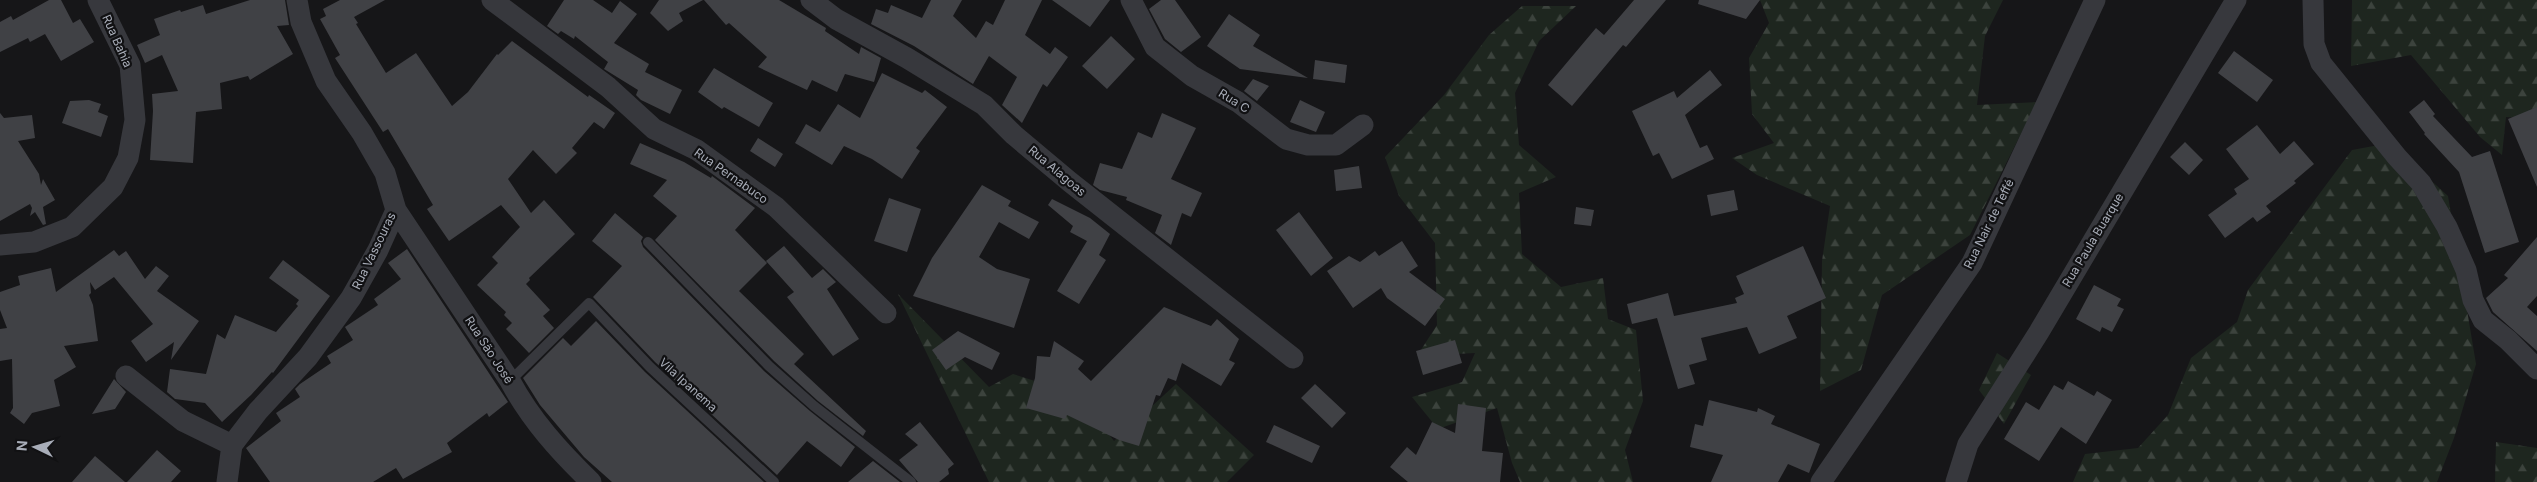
<svg xmlns="http://www.w3.org/2000/svg" width="2537" height="482" font-family="Inter,sans-serif">
	<style>
		.forest { fill: url(#forest-firs) }
		.building { fill: #404145 }
		.lines { fill: none; stroke-linecap: round; stroke-linejoin: round }
		.lane { stroke: #37383d; stroke-width: 10 }
		.street { stroke: #37383d; stroke-width: 21 }
		.labels { text-anchor: middle; stroke-width: 4.5; stroke-linejoin: round; paint-order: stroke }
		.street-label { font-size: 12px; fill: #a8adb8; stroke: #111113 }
	</style>
	<defs>
		<pattern id="forest-firs" width="22" height="20" patternUnits="userSpaceOnUse" patternTransform="scale(1.25)"><rect width="22" height="20" fill="#1e261f"/><path d="M5 1l3.5 6h-7zM16 11l3.5 6h-7z" fill="#3c433d"/></pattern>
	</defs>
	<rect width="100%" height="100%" fill="#161618"/>
	<path class="forest" d="M1760 0H2003L1985 36 1977 105 2037 102 1970 235 1882 295 1861 370 1820 391 1822 261 1830 206 1757 175 1732 158 1774 143 1752 114 1749 58 1769 23Z
		M2352 0H2537V119L2506 117 2502 155 2480 137 2411 55 2351 66Z
		M1522 6H1576L1539 41 1515 93 1519 145 1556 177 1519 193 1522 254 1561 287 1603 278 1608 319 1636 330 1643 401 1625 450 1633 482H1520L1512 463 1497 408 1438 429 1412 397 1462 382 1475 353 1417 356 1437 325 1435 243 1399 196 1385 157 1444 95 1489 35Z
		M2390 143 2448 196 2476 364 2454 438 2437 482H2073L2085 454 2138 448 2168 415 2191 358 2237 322 2248 290 2352 150Z
		M898 294 989 387 1013 374 1079 395 1114 441 1176 384 1254 455 1227 482H989Z
		M1997 353 2031 375 2004 424 1979 390Z
		M2496 442 2537 448V482H2495Z"/>
	<path class="building" d="M49 0H61L73 23 80 19 94 42 61 61 45 34 30 42 28 38 0 52V22L11 16 13 20Z
		M250 0H285L289 25 277 26 293 54 250 80 248 76 220 83 222 109 196 112 193 163 150 160 153 111 152 94 178 91 162 55 145 63 137 45 160 35 154 19 180 10 181 12 203 5 206 14Z
		M340 0H385L354 17 358 23 356 24 386 73 416 53 452 106 468 92 497 54 498 55 512 41 588 97 589 95 615 113 604 129 594 122 572 148 577 153 556 174 533 150 508 179 531 213 544 200 575 234 529 278 530 280 526 284 550 310 543 316 554 328 529 353 506 329 512 323 504 315 506 312 477 285 498 263 492 257 520 227 501 205 449 241 427 209 433 205 388 129 383 132 335 58 340 55 320 19 326 16 323 9Z
		M564 0H593L612 13 620 1 637 14 614 43 649 64 645 72 682 90 670 114 641 100 636 95 638 90 604 69 608 62 575 36 574 39 561 31 558 34 547 26Z
		M659 0H703L679 13 683 21 668 31 650 13Z
		M704 0H779L826 28 825 31 859 54 861 47 881 58 874 82 845 74 837 92 812 80 807 90 758 67 767 57 729 23 726 25Z
		M931 0H962L953 16 976 38 986 21 993 25 1005 0H1042L1025 35 1050 54 1055 47 1068 57 1047 87 1043 84 1022 123 1002 105 1017 77 989 56 973 84 914 46 871 24 876 9 888 13 891 5 922 18Z
		M1052 0H1110L1090 27Z
		M1161 0H1175L1201 37 1181 52 1165 39 1149 9Z
		M1634 0H1666L1626 47 1623 45 1572 106 1548 85 1596 28 1604 35Z
		M1699 0H1760L1746 19 1698 4Z
		M1229 14 1260 35 1253 46 1308 78 1240 69 1207 46Z
		M1111 36 1135 59 1107 89 1082 66Z
		M2234 51 2273 80 2257 102 2218 73Z
		M1315 60 1347 65 1345 83 1313 79Z
		M714 68 773 103 759 127 724 107 722 109 698 92Z
		M1710 70 1722 85 1685 115 1700 148 1707 145 1714 159 1672 179 1659 153 1653 156 1632 111 1674 91 1677 98Z
		M882 73 922 93 925 90 947 107 916 148 920 151 902 179 872 159 844 146 832 165 795 143 806 124 820 132 838 104 860 118Z
		M1253 79 1269 86 1257 101 1244 91Z
		M89 100 101 104 98 112 108 116 101 137 62 123 70 101Z
		M1300 100 1325 112 1316 132 1290 122Z
		M2424 100 2435 114 2433 116 2472 157 2490 151 2519 242 2485 253 2459 172 2424 134 2425 133 2409 112Z
		M2537 107V187L2508 119Z
		M0 113 4 118 32 115 35 138 18 141 39 174 41 185 43 179 55 200 43 207 46 224 43 225 35 212 30 216 32 208 30 204 0 221Z
		M1162 113 1196 128 1171 179 1202 193 1191 217 1182 213 1171 245 1155 233 1162 215 1126 200 1127 197 1100 190 1093 185 1100 163 1122 169 1138 132 1152 138Z
		M2257 125 2280 154 2294 141 2314 164 2294 181 2296 183 2266 206 2271 212 2257 222 2253 217 2225 238 2208 215 2237 194 2234 189 2249 179 2226 149Z
		M758 138 783 154 775 167 750 151Z
		M2185 142 2203 160 2189 175 2170 157Z
		M640 143 684 162 711 178 712 176 755 208 735 230 767 263 739 291 804 354 794 364 866 431 863 436 818 401 774 361 655 240 677 216 653 196 667 180 630 164Z
		M1359 166 1362 188 1336 191 1334 170Z
		M982 185 1011 201 1008 206 1039 222 1029 239 999 222 979 257 997 269 1030 279 1014 328 913 296 932 258Z
		M1734 190 1738 210 1711 216 1707 195Z
		M889 198 921 209 907 252 874 241Z
		M1052 199 1090 218 1110 234 1099 255 1106 260 1079 304 1057 291 1087 241 1070 232 1073 226 1048 205Z
		M1576 207 1594 210 1591 226 1574 224Z
		M1299 212 1333 258 1311 276 1276 230Z
		M615 213 643 237 641 241 643 247 764 371 810 411 855 447 841 467 807 441 777 475 655 362 593 297 622 266 592 241Z
		M2537 237V296L2527 307 2537 316V351L2493 312 2486 298 2508 278 2504 275Z
		M1402 241 1418 266 1409 272 1445 299 1425 326 1387 298 1381 288 1353 308 1327 271 1349 256 1360 262 1375 251 1379 256Z
		M784 246 812 278 823 269 836 282 827 289 859 339 833 356 787 297 794 292 766 261Z
		M1803 246 1826 298 1787 316 1797 338 1759 354 1747 327 1701 338 1707 360 1689 365 1695 384 1678 389 1657 318 1632 324 1627 304 1668 293 1674 316 1737 303 1735 298 1744 294 1736 276Z
		M407 249 508 402 489 417 487 413 447 443 452 452 403 479 396 468 373 482H270L246 448 281 421 276 413 300 397 295 389 300 384 331 363 327 356 353 340 345 327 378 305 374 299 401 279 388 263Z
		M114 250 119 256 126 251 145 279 156 266 169 276 157 291 199 321 171 360 174 342 146 362 131 341 153 324 114 277 95 290 90 282 91 293 89 295 93 305 98 341 64 346 76 367 54 380 60 406 32 413 24 424 10 413 13 408 12 359 0 361V329L7 328 0 310V292L20 285 18 276 51 268 56 292Z
		M283 260 330 296 273 373 272 372 251 395 222 422 205 403 175 399 167 392 170 369 206 374 217 334 225 339 235 315 276 332 298 306 296 304 299 300 269 278Z
		M2094 285 2121 299 2117 306 2124 309 2112 332 2102 327 2100 332 2076 319Z
		M1164 307 1211 326 1217 319 1239 339 1229 360 1235 363 1221 386 1182 363 1176 381 1168 378 1160 396 1156 395 1139 446 1119 440 1067 415 1065 419 1026 408 1035 378 1037 356 1050 357 1054 341 1084 361 1078 369 1091 381Z
		M596 321 645 372 764 482H612L584 457 540 405 523 378 563 338 571 346Z
		M958 331 1000 353 992 370 965 357 946 370 932 350Z
		M1455 340 1462 363 1423 375 1416 351Z
		M114 379 126 392 115 409 92 414Z
		M2068 381 2094 396 2097 391 2112 400 2086 444 2061 427 2039 461 2004 439 2026 402 2039 410 2054 385 2063 390Z
		M1315 384 1346 413 1332 428 1301 398Z
		M1709 400 1757 412 1758 408 1775 416 1771 424 1820 444 1809 473 1788 464 1778 482H1711L1723 455 1690 447 1695 424 1703 426Z
		M1458 404 1486 408 1482 451 1503 453 1500 482H1408L1390 467 1407 447 1416 455 1432 422 1455 433Z
		M920 422 954 464 948 469 949 474 939 482H918L899 460 918 445 905 434Z
		M1274 425 1320 446 1312 463 1266 442Z
		M157 450 181 471 171 482H127Z
		M95 456 125 482H72Z
		M873 461 900 482H848Z"/>
	<g class="lines">
		<path class="lane" d="M648 242 769 366 814 406 911 482
			M510 381 589 303 650 367 774 482"/>
		<path class="street" d="M492 0 608 87 654 129 697 150 776 207 886 313
			M811 0 836 19 907 58 984 105 1014 135 1070 182 1293 358
			M1131 0 1155 47 1192 76 1238 102 1286 139 1308 145H1336L1363 125
			M2313 0 2314 44 2321 63 2397 157 2421 183 2447 227 2466 270 2473 300 2483 320 2508 340 2537 369
			M396 210 510 381C531 420 559 451 591 482
			M0 245 34 242 72 227 113 187 128 158 135 120 130 65 98 0
			M126 376 183 421 232 445
			M227 482 232 445 258 411 308 357 351 298 378 250 396 210 385 173 362 133 326 81 301 22 297 0
			M1821 482 1972 263 2095 0
			M1956 482 1968 444 2039 332 2236 0"/>
	</g>
	<g class="labels">
		<g class="street-label">
			<text transform="translate(117 41) rotate(66)" y="4">Rua Bahia</text>
			<text transform="translate(1234 101) rotate(32)" y="4">Rua C</text>
			<text transform="translate(1057 171) rotate(40)" y="4">Rua Alagoas</text>
			<text transform="translate(731 176) rotate(35)" y="4">Rua Pernabuco</text>
			<text transform="translate(1989 224) rotate(-64)" y="4">Rua Nair de Teffé</text>
			<text transform="translate(2093 240) rotate(-59)" y="4">Rua Paula Buarque</text>
			<text transform="translate(374 251) rotate(-64)" y="4">Rua Vassouras</text>
			<text transform="translate(489 350) rotate(57)" y="4">Rua São José</text>
			<text transform="translate(688 385) rotate(42)" y="4">Vila Ipanema</text>
		</g>
	</g>
	<g transform="translate(35 447) rotate(275)" stroke="#111113" stroke-width="4" paint-order="stroke">
	<path d="M0-4L9 19L0 12L-9 19Z" fill="#a8adb8"/>
	<text y="-8" font-size="14" font-weight="bold" text-anchor="middle" fill="#a8adb8">N</text>
	</g>
</svg>
